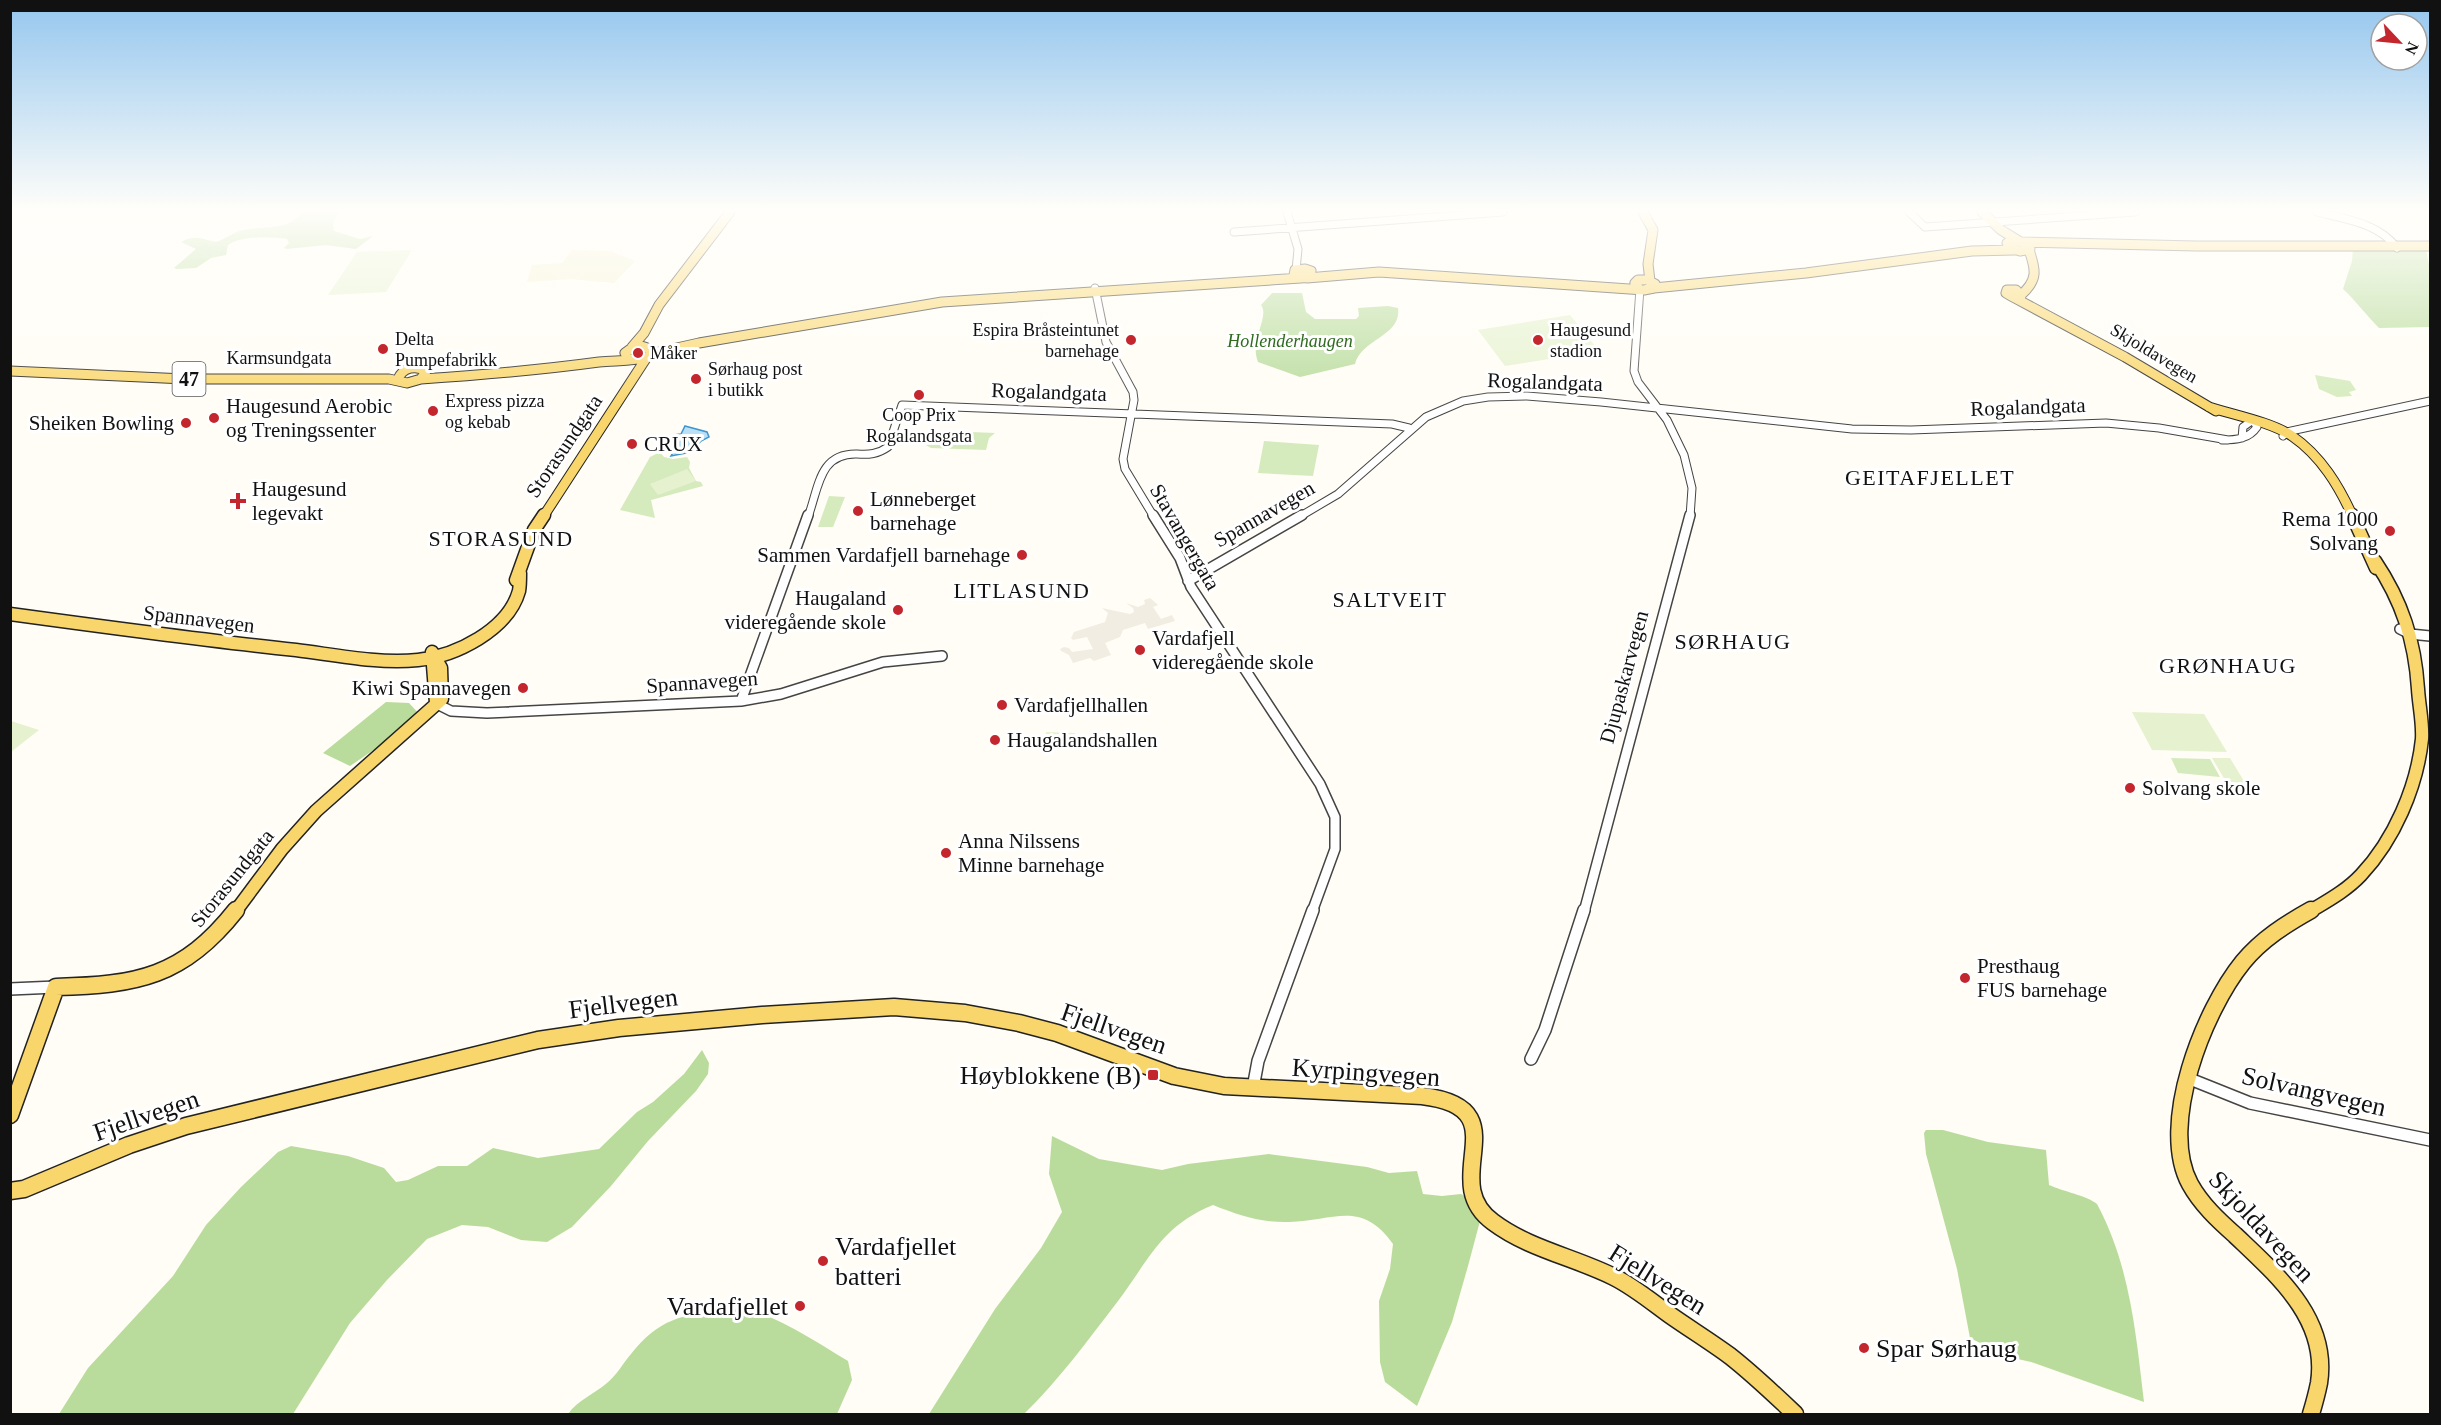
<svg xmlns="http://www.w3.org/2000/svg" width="2441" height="1425" font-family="Georgia,serif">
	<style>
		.farmland { fill: #f6f3d4 }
		.green { fill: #d5ebbd }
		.forest { fill: #b9dc9c }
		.pitch { fill: #e6f2cf }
		.plaza { fill: #f1ede2 }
		.water { fill: #b9e0f7; stroke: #3f96cf; stroke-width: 1.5 }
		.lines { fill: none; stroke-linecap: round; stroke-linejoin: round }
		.minor-far2-casing { stroke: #444; stroke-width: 9 }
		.minor-far1-casing { stroke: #444; stroke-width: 12 }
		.minor-casing { stroke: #444; stroke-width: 14 }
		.major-far2-casing { stroke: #222; stroke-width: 11 }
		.major-far1-casing { stroke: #222; stroke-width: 15 }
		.major-casing { stroke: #222; stroke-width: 19 }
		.minor-far2 { stroke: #fff; stroke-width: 7 }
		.minor-far1 { stroke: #fff; stroke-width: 9 }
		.minor { stroke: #fff; stroke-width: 11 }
		.major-far2 { stroke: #f9d66b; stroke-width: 9 }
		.major-far1 { stroke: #f9d66b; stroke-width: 12 }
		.major { stroke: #f9d66b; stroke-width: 16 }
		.poi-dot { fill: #c4262e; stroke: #fff; stroke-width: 2 }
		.labels { text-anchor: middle; stroke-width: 6; stroke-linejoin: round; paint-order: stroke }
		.far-poi-label { font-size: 18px; fill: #111; stroke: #fff; text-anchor: start }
		.far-park-label { font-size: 18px; font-style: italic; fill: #2f6b1f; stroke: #fff }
		.far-street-label { font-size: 18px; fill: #111; stroke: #fff }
		.shield { fill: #fff; stroke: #585858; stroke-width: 1.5 }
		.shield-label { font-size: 20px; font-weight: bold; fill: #111 }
		.street-label { font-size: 21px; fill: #111; stroke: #fff }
		.poi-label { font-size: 21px; fill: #111; stroke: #fff; text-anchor: start }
		.neighbourhood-label { font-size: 22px; letter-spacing: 1.5px; fill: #111; stroke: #fff }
		.near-street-label { font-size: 26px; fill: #111; stroke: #fff }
		.near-poi-label { font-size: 26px; fill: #111; stroke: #fff; text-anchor: end }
	</style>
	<rect width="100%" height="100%" fill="#fffdf5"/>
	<path class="farmland" d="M572 250 611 251 635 261 614 283 571 279 527 282 532 265 562 263Z"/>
	<path class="green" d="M2315 375 2350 381 2356 390 2349 392 2352 396 2337 397 2319 389Z
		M947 431 995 433 989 438 986 450 931 448 926 445 932 436 946 435Z
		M1264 441 1319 445 1313 476 1258 473Z
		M660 452 664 457 673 459 687 457 690 462 689 468 696 481 701 482 703 486 651 500 655 518 620 510 650 457Z
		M829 496 845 497 833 527H818Z
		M2171 758 2210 759 2220 777 2178 773Z"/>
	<path class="forest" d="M302 212H338L333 225 334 231 360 239 373 236 356 249 326 245 286 249 284 248 289 243 287 239C272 236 240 236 228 245L226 255 211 258 196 268 177 269 174 268 196 249 181 242C195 234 202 239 216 242 225 239 234 232 243 230 263 226 290 231 302 212Z
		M2353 249 2426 250 2430 269V327L2379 328C2366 315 2356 301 2343 289L2352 261Z
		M1272 293H1302L1306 312 1315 319H1356L1359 316 1358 308 1388 306 1398 308C1402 336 1361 339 1355 364L1300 377 1258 362C1249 340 1270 317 1261 305Z
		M386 702 409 703 422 717 350 766 323 753Z
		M702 1050 709 1063 708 1074 696 1091 648 1141 611 1186 572 1227 547 1242 521 1240 488 1227 462 1225 427 1239 387 1280 350 1323 293 1414H59L88 1368 173 1276 206 1225 241 1187 278 1152 291 1146 348 1156 384 1168 396 1182 408 1180 438 1166H467L493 1148 538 1158 599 1149 637 1112 653 1102 684 1074Z
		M1926 1130H1943L1988 1142 2046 1150 2049 1185C2062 1191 2088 1196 2097 1204 2130 1265 2136 1334 2144 1402L2031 1362 2009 1357 1970 1338 1957 1269 1926 1154 1924 1133Z
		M1052 1136 1099 1159 1162 1170 1188 1164 1269 1154 1367 1167 1389 1173 1417 1171 1423 1194 1442 1196 1461 1194 1475 1202 1480 1221 1468 1266 1452 1322 1417 1406 1385 1382 1380 1362 1379 1301 1390 1269 1393 1244C1361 1199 1334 1221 1289 1222 1262 1223 1238 1215 1213 1205 1161 1226 1149 1260 1118 1301 1088 1340 1059 1380 1024 1414H929L995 1309 1041 1248 1062 1212 1049 1174Z
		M724 1309C732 1310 740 1309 748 1310 778 1316 821 1345 848 1361L852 1380 837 1414H568C578 1400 594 1394 607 1383 617 1375 623 1363 631 1354 659 1319 681 1315 724 1309Z"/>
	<path class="pitch" d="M412 250 386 292 328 295 357 252Z
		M1570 315 1599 351 1505 366 1478 330Z
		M687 469 696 481 658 495 650 484Z
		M2132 712 2204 714 2227 752 2152 750Z
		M11 721 39 730 11 752 10 721Z
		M1046 732 1075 733 1073 749 1044 748Z
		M2212 758H2230L2247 786 2228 785Z"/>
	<path class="plaza" d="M1150 598 1158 605 1153 607 1161 619 1172 615 1175 621 1148 629 1145 623 1123 630 1120 637 1105 643 1111 655 1094 661 1090 658 1073 663 1069 655 1061 651 1060 649 1064 647 1069 648 1072 652 1093 649 1087 637 1073 640 1071 638 1074 632 1105 622 1108 613 1102 608 1130 614 1134 612 1133 608 1126 603 1138 607 1145 604 1144 600Z"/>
	<path class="water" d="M685 426 707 432 709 437 701 441 691 452 671 456 678 444 673 442 674 435 681 434Z"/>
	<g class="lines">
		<g class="minor-far2-casing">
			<path id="minor-far2" d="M1287 212 1298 249 1296 270
				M1909 212 1925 227 2135 212
				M2317 212C2345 219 2379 223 2397 248
				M1234 232 1503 212
				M1095 288 1106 342 1133 392 1134 400 1123 459 1125 469 1154 517
				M1640 289 1634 371 1638 382 1667 420 1684 455 1692 488 1690 517
				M2283 436 2286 432 2430 401
				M2222 440C2236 440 2249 439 2257 427L2253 420 2243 427 2242 438
				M808 517C819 487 819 453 857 454 869 455 878 454 888 447L902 405 1392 424 1409 428
				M1299 517 1338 494 1426 417 1463 401 1488 397 1527 396 1601 402 1852 429 1911 430 2106 423 2159 428 2228 440"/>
		</g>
		<g class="minor-far1-casing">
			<path id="minor-far1" d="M1153 515 1180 558 1191 587 1320 784 1335 817V849L1312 912
				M1188 581 1302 515
				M2400 629 2410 634 2430 636
				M741 701 808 515
				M437 704 451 711 487 713 741 701 781 694 883 662 942 656
				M1584 912 1690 515"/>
		</g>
		<g class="minor-casing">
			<path id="minor" d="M10 989 56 987
				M1531 1059 1545 1030 1584 910
				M2190 1079 2250 1103 2430 1140
				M1253 1088 1258 1061 1313 910"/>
		</g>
		<g class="major-far2-casing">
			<path id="major-far2" d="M1643 212 1653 230 1648 264 1650 281
				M1982 212 2001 230 2019 241
				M2014 240 2025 243 2030 249 2020 251 2010 248 2007 243Z
				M2022 242 2196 246H2430
				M1305 269 1311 271 1310 277 1301 278 1294 275 1295 270Z
				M1307 278 1379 272 1644 290 1654 288 1655 284 1647 280H1638L1635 283 1639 289
				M1654 288 1806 273 1972 251 2014 250
				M2007 290H2016L2021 296 2013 297 2006 293Z
				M2021 295C2038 280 2036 270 2029 250
				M2013 297 2125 357 2216 411
				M632 347 644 333 659 305 730 212
				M650 354 699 343 942 302 1301 278
				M10 371 185 379H389L407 383 421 379 426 371C416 365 403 367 398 379
				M421 379C481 375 540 370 599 362 616 360 633 362 649 356L651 350C642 344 633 346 625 353L628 359
				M2209 407C2234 415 2271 422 2292 436 2321 456 2339 486 2353 517
				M543 517 647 357"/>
		</g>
		<g class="major-far1-casing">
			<path id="major-far1" d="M2352 515 2376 568
				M516 580 534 530 544 515
				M10 614C105 627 200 640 296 650 336 655 378 664 418 660 456 656 508 630 519 591 520 586 520 579 520 573
				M432 653 436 703
				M235 912 282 849 316 811 442 699 441 668 432 652
				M2309 912C2327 901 2346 891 2361 875 2394 840 2417 787 2422 739 2423 722 2419 706 2418 689 2415 641 2402 601 2375 561"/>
		</g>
		<g class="major-casing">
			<path id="major" d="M10 1115 56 987C137 985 183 977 236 910
				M10 1191 24 1189 129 1145 186 1126 538 1040 619 1028 762 1015 894 1007 965 1013 1019 1023 1057 1033 1174 1076 1224 1086 1422 1096C1523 1108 1435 1180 1493 1222 1529 1249 1574 1257 1614 1277 1634 1287 1652 1302 1670 1315 1690 1329 1711 1342 1730 1356 1753 1374 1774 1394 1795 1414
				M2311 1414C2314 1404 2317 1393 2319 1383 2329 1319 2277 1275 2235 1235 2218 1220 2201 1204 2190 1184 2158 1125 2204 1010 2243 962 2262 939 2286 924 2311 910"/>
		</g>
		<use href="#minor-far2" class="minor-far2"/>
		<use href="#minor-far1" class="minor-far1"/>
		<use href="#minor" class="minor"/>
		<use href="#major-far2" class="major-far2"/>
		<use href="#major-far1" class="major-far1"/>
		<use href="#major" class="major"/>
	</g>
	<linearGradient id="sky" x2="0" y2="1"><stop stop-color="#95c6ee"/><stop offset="0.51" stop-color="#fffefa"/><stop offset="1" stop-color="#fffefa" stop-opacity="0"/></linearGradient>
	<rect width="2441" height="412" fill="url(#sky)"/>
	<g class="poi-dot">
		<circle cx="1131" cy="340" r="6"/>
		<circle cx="1538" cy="340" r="6"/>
		<circle cx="383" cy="349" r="6"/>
		<circle cx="638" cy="353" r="6"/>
		<circle cx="696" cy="379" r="6"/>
		<circle cx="919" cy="395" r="6"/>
		<circle cx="433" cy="411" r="6"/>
		<circle cx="214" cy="418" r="6"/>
		<circle cx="186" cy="423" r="6"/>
		<circle cx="632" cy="444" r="6"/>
		<path d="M235 492h6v6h6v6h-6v6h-6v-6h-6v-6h6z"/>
		<circle cx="858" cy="511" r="6"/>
		<circle cx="2390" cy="531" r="6"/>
		<circle cx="1022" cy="555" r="6"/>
		<circle cx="898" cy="610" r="6"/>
		<circle cx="1140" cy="650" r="6"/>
		<circle cx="523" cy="688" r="6"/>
		<circle cx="1002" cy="705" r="6"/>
		<circle cx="995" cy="740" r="6"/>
		<circle cx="2130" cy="788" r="6"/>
		<circle cx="946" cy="853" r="6"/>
		<circle cx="1965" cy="978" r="6"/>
		<rect x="1147" y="1069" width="12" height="12" rx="3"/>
		<circle cx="823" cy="1261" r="6"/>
		<circle cx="800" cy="1306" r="6"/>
		<circle cx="1864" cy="1348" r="6"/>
	</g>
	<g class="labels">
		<g class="far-poi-label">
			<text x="1119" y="336" text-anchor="end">Espira Bråsteintunet<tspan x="1119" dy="21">barnehage</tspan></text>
			<text x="1550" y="336">Haugesund<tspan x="1550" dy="21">stadion</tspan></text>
			<text x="395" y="345">Delta<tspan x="395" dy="21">Pumpefabrikk</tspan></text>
			<text x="650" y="359">Måker</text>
			<text x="708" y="375">Sørhaug post<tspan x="708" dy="21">i butikk</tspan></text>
			<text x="445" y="407">Express pizza<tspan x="445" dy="21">og kebab</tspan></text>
			<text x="919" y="421" text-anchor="middle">Coop Prix<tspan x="919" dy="21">Rogalandsgata</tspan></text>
		</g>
		<g class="far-park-label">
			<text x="1290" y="347">Hollenderhaugen</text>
		</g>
		<g class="far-street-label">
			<text transform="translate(2154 353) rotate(31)" y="6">Skjoldavegen</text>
			<text x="279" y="364">Karmsundgata</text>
		</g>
		<rect class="shield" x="172.5" y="362" width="33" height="34" rx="4.5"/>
		<g class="shield-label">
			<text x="189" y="386">47</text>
		</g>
		<g class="street-label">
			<text transform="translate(1545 382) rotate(2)" y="7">Rogalandgata</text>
			<text transform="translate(1049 392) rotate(2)" y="7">Rogalandgata</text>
			<text transform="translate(2028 407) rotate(-2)" y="7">Rogalandgata</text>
			<text transform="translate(564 446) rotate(-56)" y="7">Storasundgata</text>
			<text transform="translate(1264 514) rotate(-30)" y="7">Spannavegen</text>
			<text transform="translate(1185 537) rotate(60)" y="7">Stavangergata</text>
			<text transform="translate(199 619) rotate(7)" y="7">Spannavegen</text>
			<text transform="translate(1624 677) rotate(-75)" y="7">Djupaskarvegen</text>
			<text transform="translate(702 682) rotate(-4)" y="7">Spannavegen</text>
			<text transform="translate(232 878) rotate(-51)" y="7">Storasundgata</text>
		</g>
		<g class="poi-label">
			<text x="226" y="413">Haugesund Aerobic<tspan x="226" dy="24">og Treningssenter</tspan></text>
			<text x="174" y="430" text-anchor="end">Sheiken Bowling</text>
			<text x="644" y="451">CRUX</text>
			<text x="252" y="496">Haugesund<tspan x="252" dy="24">legevakt</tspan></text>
			<text x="870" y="506">Lønneberget<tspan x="870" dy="24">barnehage</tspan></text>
			<text x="2378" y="526" text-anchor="end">Rema 1000<tspan x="2378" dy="24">Solvang</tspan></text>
			<text x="1010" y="562" text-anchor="end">Sammen Vardafjell barnehage</text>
			<text x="886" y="605" text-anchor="end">Haugaland<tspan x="886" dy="24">videregående skole</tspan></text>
			<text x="1152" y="645">Vardafjell<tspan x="1152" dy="24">videregående skole</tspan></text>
			<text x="511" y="695" text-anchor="end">Kiwi Spannavegen</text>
			<text x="1014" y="712">Vardafjellhallen</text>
			<text x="1007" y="747">Haugalandshallen</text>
			<text x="2142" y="795">Solvang skole</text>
			<text x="958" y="848">Anna Nilssens<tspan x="958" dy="24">Minne barnehage</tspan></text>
			<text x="1977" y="973">Presthaug<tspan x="1977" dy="24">FUS barnehage</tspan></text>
		</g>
		<g class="neighbourhood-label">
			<text x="1930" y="485">GEITAFJELLET</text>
			<text x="501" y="546">STORASUND</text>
			<text x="1022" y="598">LITLASUND</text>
			<text x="1390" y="607">SALTVEIT</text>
			<text x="1733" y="649">SØRHAUG</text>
			<text x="2228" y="673">GRØNHAUG</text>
		</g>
		<g class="near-street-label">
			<text transform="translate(623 1003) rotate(-7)" y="9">Fjellvegen</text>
			<text transform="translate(1114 1028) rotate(19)" y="9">Fjellvegen</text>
			<text transform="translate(1366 1072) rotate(4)" y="9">Kyrpingvegen</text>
			<text transform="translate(2314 1091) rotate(13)" y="9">Solvangvegen</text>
			<text transform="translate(146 1115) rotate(-19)" y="9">Fjellvegen</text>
			<text transform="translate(2262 1226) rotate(47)" y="9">Skjoldavegen</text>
			<text transform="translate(1658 1279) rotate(32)" y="9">Fjellvegen</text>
		</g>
		<g class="near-poi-label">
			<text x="1141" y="1084">Høyblokkene (B)</text>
			<text x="835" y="1255" text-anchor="start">Vardafjellet<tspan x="835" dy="30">batteri</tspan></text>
			<text x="788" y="1315">Vardafjellet</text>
			<text x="1876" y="1357" text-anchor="start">Spar Sørhaug</text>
		</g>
	</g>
	<rect width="2441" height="1425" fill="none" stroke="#111111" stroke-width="24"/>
	<g transform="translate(2399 42) rotate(116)"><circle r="28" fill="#ffffff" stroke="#a0a0a0" stroke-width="1.5"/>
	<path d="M0-4.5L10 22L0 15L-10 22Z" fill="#c4262e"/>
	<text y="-9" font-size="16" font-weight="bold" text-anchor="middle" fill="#111111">N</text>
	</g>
</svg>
